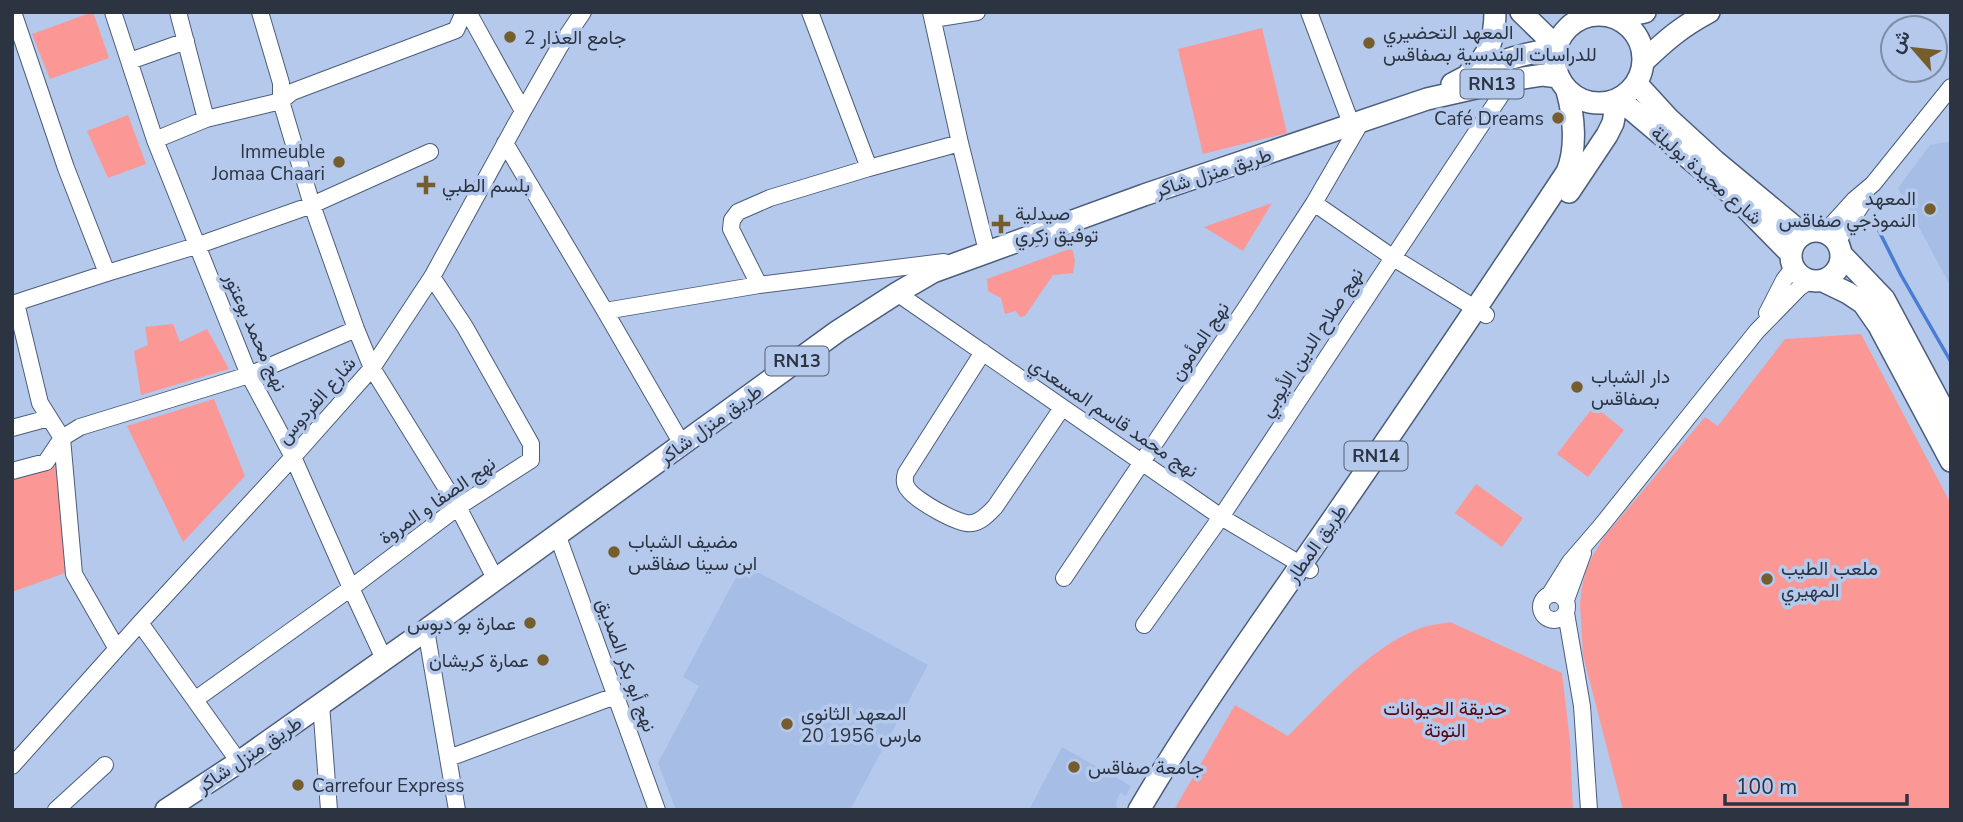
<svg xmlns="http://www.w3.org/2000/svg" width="1963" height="822" font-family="'Nunito Sans',Vazirmatn,sans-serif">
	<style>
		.built { fill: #a6bde6 }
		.green { fill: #fb9795 }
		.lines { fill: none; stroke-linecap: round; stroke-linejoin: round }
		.stream { stroke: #4a7cd5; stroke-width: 3.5 }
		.minor-casing { stroke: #4c5d7b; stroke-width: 18 }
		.major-casing { stroke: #4c5d7b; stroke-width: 24 }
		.minor { stroke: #fff; stroke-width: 16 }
		.major { stroke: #fff; stroke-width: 21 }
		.poi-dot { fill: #765d2e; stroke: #b5c9ec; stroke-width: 2.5 }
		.labels { text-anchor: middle; stroke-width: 7; stroke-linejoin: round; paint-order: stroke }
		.shield { fill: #b5c9ec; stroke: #556174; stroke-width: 2 }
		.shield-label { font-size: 18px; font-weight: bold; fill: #2c3441 }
		.poi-label { font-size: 19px; fill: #2c3441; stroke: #b5c9ec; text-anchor: start }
		.street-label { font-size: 19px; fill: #2c3441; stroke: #b5c9ec }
		.park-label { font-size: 19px; fill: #530711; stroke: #b5c9ec }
	</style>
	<rect width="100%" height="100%" fill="#b5c9ec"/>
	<path class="built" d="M1951 141V287L1898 188 1930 145Z
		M743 564 928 665 850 810H676L658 763 699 686 683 677Z
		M1062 747 1131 786 1126 796 1120 793 1116 802 1117 810H1029Z"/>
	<path class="green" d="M93 12 109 58 50 79 32 34Z
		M1262 28 1287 133 1203 154 1178 49Z
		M128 115 146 164 108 178 87 131Z
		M1272 203 1243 251 1204 227Z
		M1072 248 1075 260 1073 273 1053 275 1025 316 1020 317 1016 311 1005 314 1001 298 988 291 987 279Z
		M173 324 180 342 207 329 229 369 141 395 134 351 148 345 145 327Z
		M1861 334 1951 504V810H1623L1583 655 1580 604 1582 587 1586 571 1592 557 1604 537 1705 417 1718 426 1785 339Z
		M214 399 245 476 183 542 127 426Z
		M1594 406 1624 430 1588 477 1557 454Z
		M58 465 65 573 12 592V477Z
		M1476 484 1523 518 1502 547 1455 513Z
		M1450 622 1562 673 1570 741 1573 810H1174L1235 705 1288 736C1325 700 1370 647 1418 629 1428 625 1440 624 1450 622Z"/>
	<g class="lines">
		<path class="stream" d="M1879 231 1901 275 1951 362"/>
		<g class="minor-casing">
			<path id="minor" d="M13 12 66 168 107 273
				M113 12 155 140 249 375 293 457 351 588 384 659
				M178 12 206 119
				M260 12 281 83V101L312 205 356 329 372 368 458 507 496 580
				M468 12 523 111
				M810 12 869 168
				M931 12 960 143 987 251
				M1309 12 1352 126
				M933 19 977 12
				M130 61 186 41
				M155 140 206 119 281 101 292 92 456 30 464 12
				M505 143 605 311 682 444
				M1314 203 1392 257 1486 315
				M1825 232 1854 200 1873 184 1951 87
				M1837 242 1862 204
				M759 285 731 229 732 220 738 212 770 198 869 168 960 143
				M897 293 1221 517 1310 570
				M16 303 40 403 62 438 74 574 117 649
				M12 304 107 273 196 246 312 205 430 152
				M605 311 759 285 944 262
				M1767 313 1784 280 1793 268
				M983 352 906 473C904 479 904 484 908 489 915 500 960 526 972 523 981 522 989 513 995 507L1062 408
				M12 428 49 418
				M12 471 46 462 62 438 80 427 249 375 356 329
				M557 534 657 810
				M1064 578 1247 306 1314 203 1361 122
				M1541 607a13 13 0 1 1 26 0a13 13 0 1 1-26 0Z
				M1550 594 1570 562 1601 526 1757 331 1799 288 1809 281
				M1566 600 1583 553
				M1566 613 1582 706 1589 810
				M140 623 239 762
				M1144 625 1221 517 1511 80
				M426 630 457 810
				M196 699 351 588 458 507 531 460V444L465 327 432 277
				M321 704 329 810
				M449 758 615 696
				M12 766 140 623 293 457 372 368 432 277 523 111 560 46 583 12
				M56 810 105 765"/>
		</g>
		<g class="major-casing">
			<path id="major" d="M1521 12 1556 46
				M1555 59a44 44 0 1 1 88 0a44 44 0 1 1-88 0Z
				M1616 18 1645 12
				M1643 62C1666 40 1681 27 1709 12
				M1470 72C1489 56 1495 37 1495 12
				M1636 83 1669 119 1715 161 1803 234
				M1452 84C1481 68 1523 51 1555 50
				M1619 99 1735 197 1791 254
				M1569 192 1607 135 1613 123 1617 100
				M1791 256a25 25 0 1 1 50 0a25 25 0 1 1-50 0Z
				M1841 254 1884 299 1951 424
				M1823 281 1848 293 1863 303 1879 326 1951 461
				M166 810 239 762 426 630 838 331 897 293 933 272 1144 195 1427 99 1511 80 1543 75 1558 77
				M1139 810C1200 706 1271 609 1339 510 1416 398 1492 285 1567 172 1577 148 1574 116 1567 91"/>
		</g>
		<use href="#minor" class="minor"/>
		<use href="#major" class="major"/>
	</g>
	<g class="poi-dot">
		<circle cx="510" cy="37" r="7"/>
		<circle cx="1369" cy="43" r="7"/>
		<circle cx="1558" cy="118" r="7"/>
		<circle cx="339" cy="162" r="7"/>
		<path d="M422.5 174.5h7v7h7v7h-7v7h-7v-7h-7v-7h7z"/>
		<circle cx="1930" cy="209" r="7"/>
		<path d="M997.5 213.5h7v7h7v7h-7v7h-7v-7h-7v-7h7z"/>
		<circle cx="1577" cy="387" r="7"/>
		<circle cx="614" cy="552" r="7"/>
		<circle cx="1767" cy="579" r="7"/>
		<circle cx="530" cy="623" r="7"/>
		<circle cx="543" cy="660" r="7"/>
		<circle cx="787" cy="724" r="7"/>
		<circle cx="1074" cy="767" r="7"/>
		<circle cx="298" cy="785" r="7"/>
	</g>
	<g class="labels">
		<g class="shield">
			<rect x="1460.5" y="69.5" width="63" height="29" rx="5"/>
			<rect x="765.5" y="346.5" width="63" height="29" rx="5"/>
			<rect x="1344.5" y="441.5" width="63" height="29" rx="5"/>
		</g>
		<g class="shield-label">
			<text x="1492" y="90">RN13</text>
			<text x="797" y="367">RN13</text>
			<text x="1376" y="462">RN14</text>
		</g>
		<g class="poi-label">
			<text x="1383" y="39">المعهد التحضيري<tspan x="1383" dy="22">للدراسات الهندسية بصفاقس</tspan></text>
			<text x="524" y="44">جامع العذار 2</text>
			<text x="1544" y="125" text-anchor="end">Café Dreams</text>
			<text x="325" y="158" text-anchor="end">Immeuble<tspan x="325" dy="22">Jomaa Chaari</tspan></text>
			<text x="442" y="192">بلسم الطبي</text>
			<text x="1916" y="205" text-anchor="end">المعهد<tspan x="1916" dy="22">النموذجي صفاقس</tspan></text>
			<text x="1015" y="220">صيدلية<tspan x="1015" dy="22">توفيق زكري</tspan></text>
			<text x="1591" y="383">دار الشباب<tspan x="1591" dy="22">بصفاقس</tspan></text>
			<text x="628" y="548">مضيف الشباب<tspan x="628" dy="22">ابن سينا صفاقس</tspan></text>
			<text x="1781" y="575">ملعب الطيب<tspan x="1781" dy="22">المهيري</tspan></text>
			<text x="516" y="630" text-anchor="end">عمارة بو دبوس</text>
			<text x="529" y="667" text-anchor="end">عمارة كريشان</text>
			<text x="801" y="720">المعهد الثانوي<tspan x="801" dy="22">20 مارس 1956</tspan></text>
			<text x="1088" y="774">جامعة صفاقس</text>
			<text x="312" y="792">Carrefour Express</text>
		</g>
		<g class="street-label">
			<text transform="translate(1213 172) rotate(-18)" y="7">طريق منزل شاكر</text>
			<text transform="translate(1707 175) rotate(41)" y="7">شارع مجيدة بوليلة</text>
			<text transform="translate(256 332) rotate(66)" y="7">نهج محمد بوعتور</text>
			<text transform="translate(1199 341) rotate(-56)" y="7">نهج المأمون</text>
			<text transform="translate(1311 342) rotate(-57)" y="7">نهج صلاح الدين الأيوبي</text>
			<text transform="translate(316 400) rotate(-49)" y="7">شارع الفردوس</text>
			<text transform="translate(1114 417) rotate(34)" y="7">نهج محمد قاسم المسعدي</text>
			<text transform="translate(710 424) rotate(-36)" y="7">طريق منزل شاكر</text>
			<text transform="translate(437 500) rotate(-35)" y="7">نهج الصفا و المروة</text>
			<text transform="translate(1316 543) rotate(-55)" y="7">طريق المطار</text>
			<text transform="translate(627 665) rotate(70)" y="7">نهج أبو بكر الصديق</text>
			<text transform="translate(249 754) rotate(-34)" y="7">طريق منزل شاكر</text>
		</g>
		<g class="park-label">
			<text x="1445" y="715">حديقة الحيوانات<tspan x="1445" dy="22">التوتة</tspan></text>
		</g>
	</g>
	<rect width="1963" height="822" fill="none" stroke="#2c3441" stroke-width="28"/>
	<g transform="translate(1914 49) rotate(298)"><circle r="33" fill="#b5c9ec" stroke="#7e8da8" stroke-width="2"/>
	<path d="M0-5L12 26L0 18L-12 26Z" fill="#765d2e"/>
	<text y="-10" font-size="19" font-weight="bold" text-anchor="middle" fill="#2c3441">ش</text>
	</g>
	<path d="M1725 794v10h182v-10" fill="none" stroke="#2c3441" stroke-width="3.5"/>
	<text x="1736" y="794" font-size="21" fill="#2c3441" stroke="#b5c9ec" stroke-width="5" paint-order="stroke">100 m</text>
</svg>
